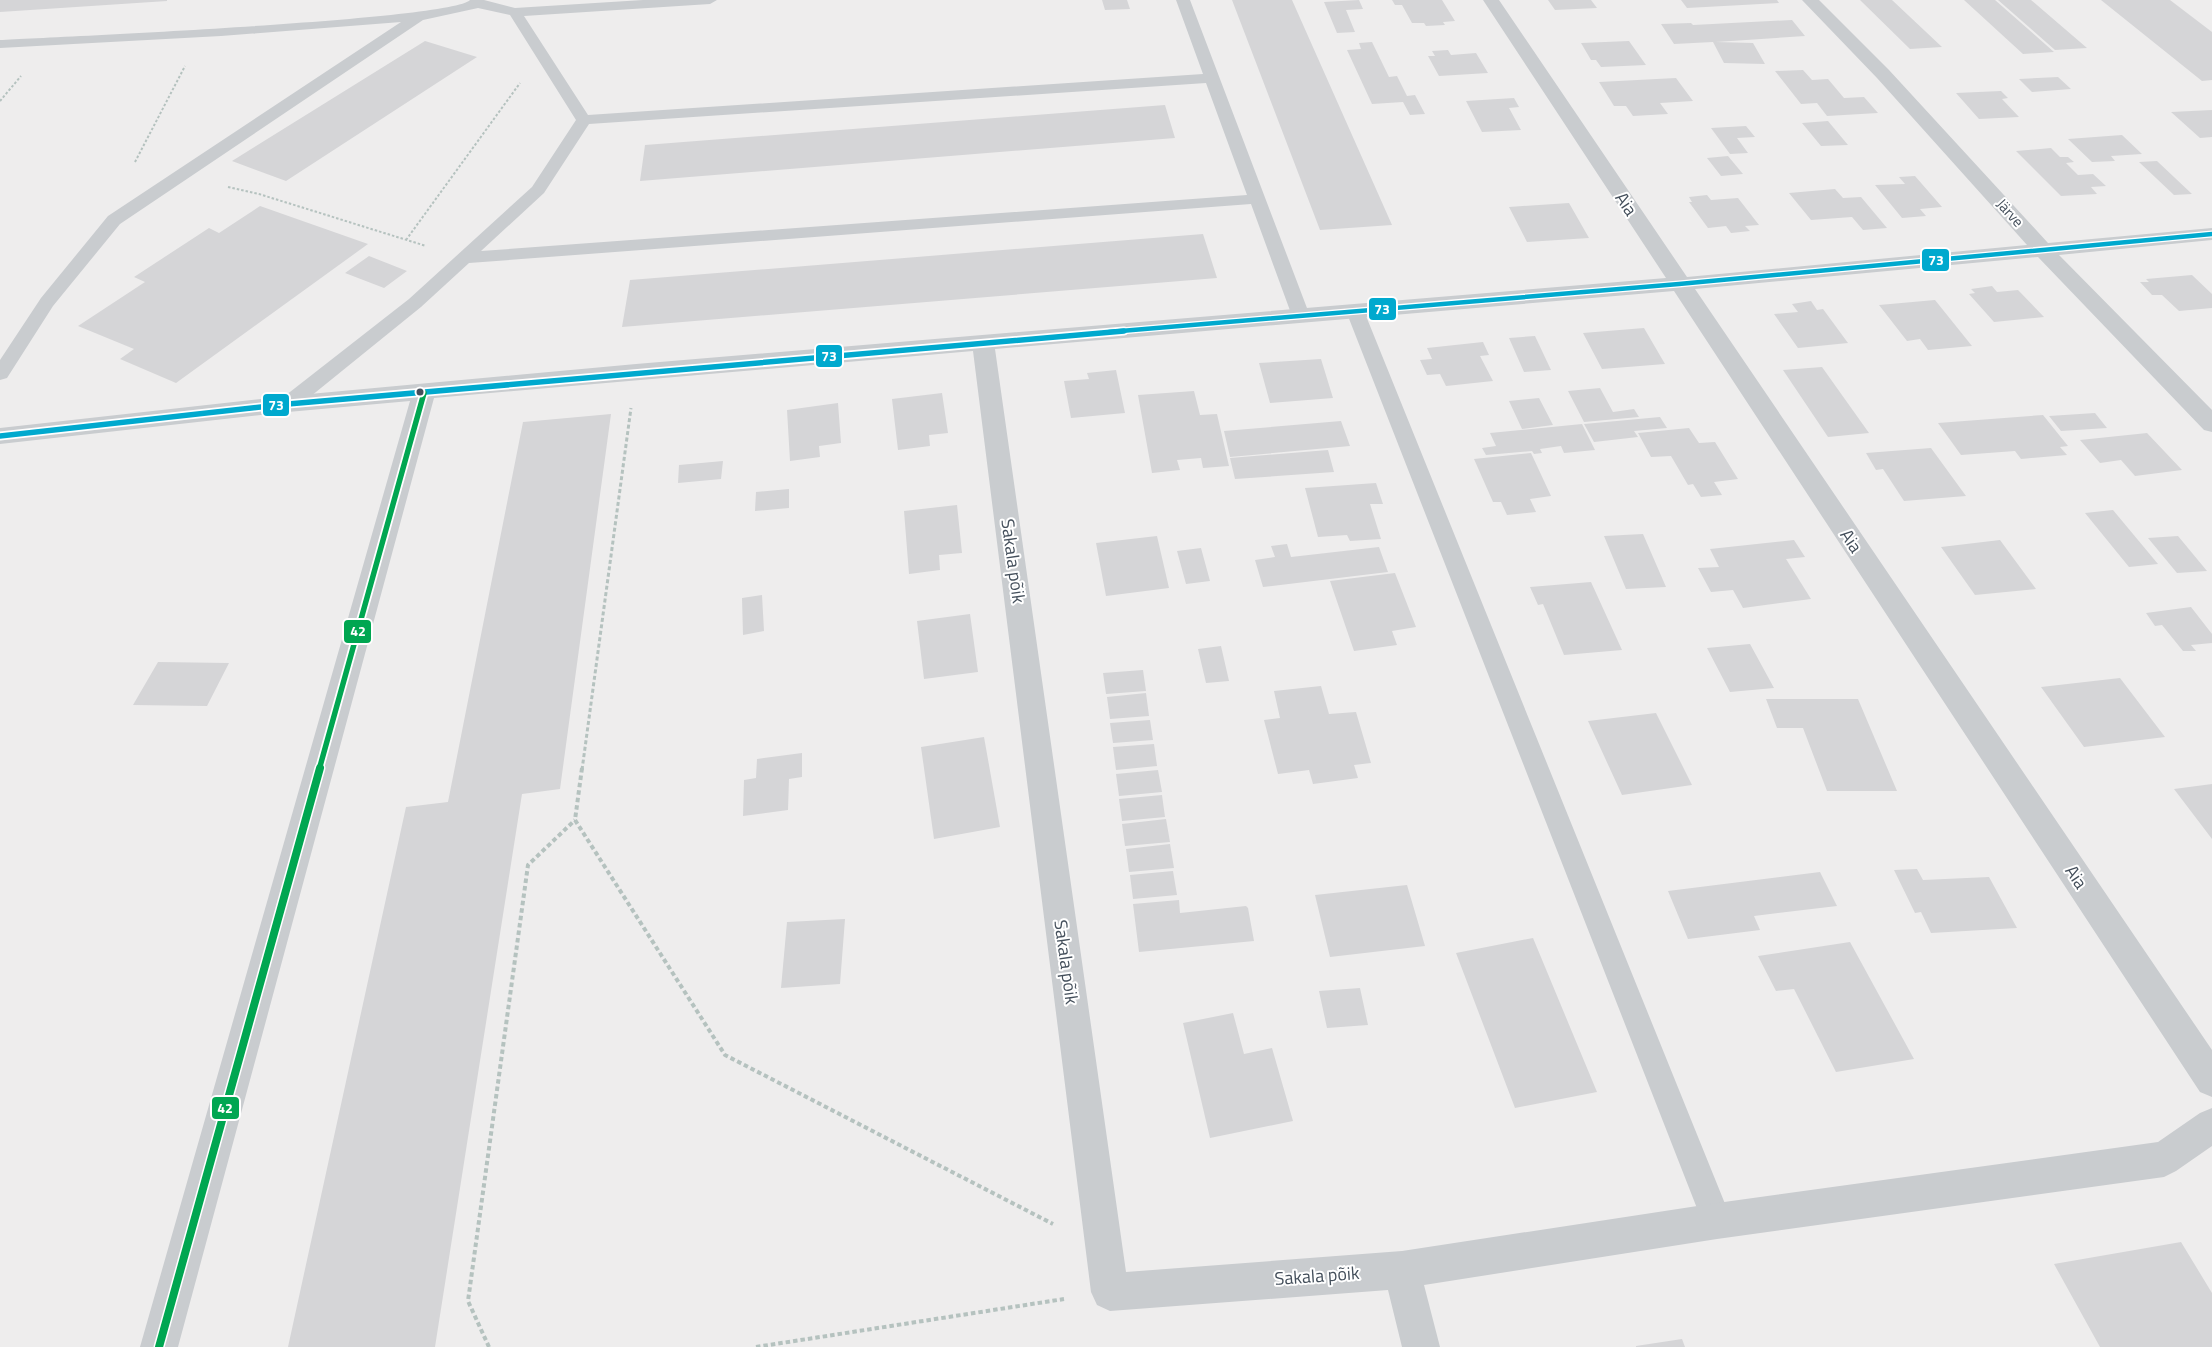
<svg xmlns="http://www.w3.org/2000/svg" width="2212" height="1347" font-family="'Titillium Web',sans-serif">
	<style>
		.building { fill: #d5d5d7 }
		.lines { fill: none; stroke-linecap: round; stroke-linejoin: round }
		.path-far2 { stroke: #b5c2bf; stroke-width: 2; stroke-dasharray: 2.5 2; stroke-linecap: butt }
		.path-far1 { stroke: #b5c2bf; stroke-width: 3; stroke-dasharray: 4 2.5; stroke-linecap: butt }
		.path { stroke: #b5c2bf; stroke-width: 4; stroke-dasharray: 4.5 3; stroke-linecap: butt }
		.service { fill: #c9cccf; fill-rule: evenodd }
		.minor { fill: #c9cccf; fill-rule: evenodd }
		.bus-1-far1-casing { stroke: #fff; stroke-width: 7 }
		.bus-1-casing { stroke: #fff; stroke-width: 9 }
		.bus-2-far1-casing { stroke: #fff; stroke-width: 9 }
		.bus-2-casing { stroke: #fff; stroke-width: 11 }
		.bus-1-far1 { stroke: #00a9ce; stroke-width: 4.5 }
		.bus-1 { stroke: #00a9ce; stroke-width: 5.5 }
		.bus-2-far1 { stroke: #00a651; stroke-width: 5.5 }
		.bus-2 { stroke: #00a651; stroke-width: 8 }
		.bus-dot { fill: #444f5b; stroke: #fff; stroke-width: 2 }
		.labels { text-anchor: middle; stroke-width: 4; stroke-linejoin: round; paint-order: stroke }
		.far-street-label { font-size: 15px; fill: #444f5b; stroke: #fff }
		.street-label { font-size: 18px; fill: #444f5b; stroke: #fff }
		.line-badge { stroke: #fff; stroke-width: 2 }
		.badge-label { font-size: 14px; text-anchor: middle; font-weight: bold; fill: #fff }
	</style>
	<rect width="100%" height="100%" fill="#eeeded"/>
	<path class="building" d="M0 0H167V1L0 12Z
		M1102 0H1127L1130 9 1105 10Z
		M1232 0H1292L1392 225 1320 230Z
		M1359 0 1363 9 1346 10 1355 32 1337 33 1324 2Z
		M1392 0H1442L1455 21 1443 22 1445 25 1426 26 1424 23H1412L1402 5H1395Z
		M1548 0H1591L1597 8 1555 10Z
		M1681 0H1777L1779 3 1687 8Z
		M1860 0H1892L1942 47 1910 49Z
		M1964 0H1995L2054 52 2023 54Z
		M1998 0H2031L2087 48 2055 50Z
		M2101 0H2170L2212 32V80L2202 81Z
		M1792 20 1805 36 1716 42 1753 43 1765 64 1724 63 1713 42 1674 44 1661 24 1691 23 1693 25Z
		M425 41 477 57 286 181 232 161Z
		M1629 41 1646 65 1601 67 1596 60H1591L1581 43Z
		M1372 42 1389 77 1397 76 1407 96 1415 95 1425 114 1410 115 1403 102 1372 104 1347 50 1361 49 1359 43Z
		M1448 50 1451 55 1476 53 1488 73 1439 76 1428 56H1435L1432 51Z
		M1803 70 1812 80 1828 79 1844 98 1864 97 1878 113 1827 116 1817 103 1801 104 1775 71Z
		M2058 77 2071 89 2032 92 2019 79Z
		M1676 78 1693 101 1660 103 1668 114 1633 116 1626 106H1614L1599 82Z
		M2001 91 2008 98 2002 99 2019 117 1979 119 1956 93Z
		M1514 98 1519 107 1509 108 1521 130 1482 132 1466 101Z
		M1165 105 1175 138 640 181 645 145Z
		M2212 110V137L2200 138 2171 112Z
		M1828 121 1848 145 1821 146 1802 123Z
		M1746 126 1755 137 1737 138 1748 153 1730 154 1711 128Z
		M2122 135 2142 154 2111 156 2115 161 2092 162 2068 139Z
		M2051 148 2060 157H2068L2074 162 2066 163 2078 175 2093 174 2106 186 2091 187 2097 194 2061 196 2016 151Z
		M1728 156 1743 174 1721 176 1707 158Z
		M2157 161 2192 194 2174 195 2139 162Z
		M1915 176 1942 207 1920 209 1926 216 1902 218 1875 185 1905 184 1899 177Z
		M1835 189 1843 198 1861 197 1887 228 1863 230 1852 217 1811 220 1789 193Z
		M1707 195 1711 200 1738 198 1759 225 1745 226 1750 231 1731 233 1726 226 1708 228 1689 202H1692L1689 197Z
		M1569 203 1589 238 1527 242 1509 207Z
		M260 206 368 244 176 383 120 359 134 349 78 326 145 282 134 277 209 228 219 233Z
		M1203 234 1217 278 622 327 630 280Z
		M369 256 407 271 384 288 345 273Z
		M2192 275 2212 294V308L2179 311 2162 295H2152L2140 282H2149L2146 279Z
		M1992 286 1997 292 2018 290 2044 317 1994 322 1969 294 1975 293 1971 289Z
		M1935 300 1972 346 1928 350 1920 339 1907 341 1879 305Z
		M1811 301 1817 310 1823 309 1848 343 1798 348 1774 314 1798 312 1792 304Z
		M1644 328 1665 364 1602 369 1583 333Z
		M1535 336 1551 370 1524 372 1509 338Z
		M1483 342 1489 355 1480 356 1493 381 1446 386 1440 374 1427 375 1420 360 1432 359 1427 348Z
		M1321 359 1333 398 1270 403 1259 363Z
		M1822 367 1869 433 1828 437 1783 370Z
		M1116 370 1125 413 1071 418 1064 381 1089 379 1087 373Z
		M1600 388 1613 412 1634 409 1639 417 1584 422 1568 391Z
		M1194 391 1200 415 1217 414 1229 466 1203 468 1201 458 1177 460 1180 470 1152 473 1138 395Z
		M942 393 948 433 929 435 930 446 898 450 892 399Z
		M1539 398 1553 425 1522 429 1509 401Z
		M838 403 841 443 819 446 820 457 790 461 787 410Z
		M2095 413 2107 428 2061 431 2049 416Z
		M611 414 560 789 522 794 435 1347H288L406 807 448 802 523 422Z
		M2043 415 2068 446 2060 447 2067 455 2021 459 2015 451 1961 455 1938 423Z
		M1660 417 1667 428 1634 431 1638 437 1594 442 1584 424Z
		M1341 421 1350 446 1230 457 1224 431Z
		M1582 424 1595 450 1564 453 1561 446 1540 449 1542 453 1534 454 1532 451 1486 455 1482 448 1496 446 1490 433Z
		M1689 428 1699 443 1715 442 1738 479 1714 482 1722 495 1701 497 1693 484 1688 485 1671 456 1651 457 1638 433Z
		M2147 433 2182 470 2135 476 2121 460 2100 463 2080 440Z
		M1931 448 1966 496 1904 501 1883 469 1876 470 1866 453Z
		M1328 450 1334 472 1235 479 1230 458Z
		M1531 453 1551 496 1530 499 1536 512 1507 515 1501 502H1493L1474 459Z
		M723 461 721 479 678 483 679 465Z
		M1376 483 1383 504H1370L1381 539 1350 541 1347 535 1318 537 1305 488Z
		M789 489V508L755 511 756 492Z
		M957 505 962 553 939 555 940 570 909 574 904 511Z
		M2113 510 2158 564 2129 567 2085 513Z
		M1643 534 1666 587 1626 589 1604 536Z
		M1157 536 1169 588 1106 596 1096 543Z
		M2178 536 2207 571 2177 573 2148 538Z
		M1794 540 1805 557 1786 559 1811 599 1743 608 1733 590 1711 592 1698 568 1719 567 1710 549Z
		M2000 540 2036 589 1975 595 1941 547Z
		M1287 544 1291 557 1379 547 1388 572 1263 587 1255 560 1275 557 1271 546Z
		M1201 548 1210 581 1186 584 1177 551Z
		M1395 573 1416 627 1392 631 1397 645 1354 651 1330 581Z
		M1591 582 1622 650 1564 655 1543 604 1538 605 1530 587Z
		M762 595 764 631 743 635 742 598Z
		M2191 607 2212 634V643L2191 645 2196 651H2183L2162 625 2155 626 2146 613Z
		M970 614 978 672 924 679 917 621Z
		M1750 644 1774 688 1730 692 1707 648Z
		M1221 646 1229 681 1206 683 1198 649Z
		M158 662 229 663 207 706 133 705Z
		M1143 670 1146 691 1106 694 1103 673Z
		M2120 678 2165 737 2084 747 2041 687Z
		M1321 686 1329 714 1356 712 1371 763 1354 765 1358 778 1313 784 1309 770 1278 774 1264 720 1280 718 1274 691Z
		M1146 693 1149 716 1110 719 1107 697Z
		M1766 699H1858L1897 791H1827L1803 728H1777Z
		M1656 713 1692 785 1622 795 1588 721Z
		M1150 720 1153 740 1113 743 1110 723Z
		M984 737 1000 827 934 839 921 747Z
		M1154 744 1157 766 1116 770 1113 747Z
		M802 753V777L789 779 788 810 743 816 744 780 756 778 757 759Z
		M1158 770 1162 792 1119 796 1116 774Z
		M2212 784V839L2174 789Z
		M1162 795 1165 817 1122 821 1119 799Z
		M1166 819 1170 842 1125 846 1122 824Z
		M1170 844 1174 868 1129 872 1126 849Z
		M1917 869 1923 880 1989 877 2017 928 1931 933 1921 912 1915 913 1894 870Z
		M1173 871 1177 895 1133 899 1130 875Z
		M1820 872 1837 906 1754 916 1760 930 1688 939 1668 891Z
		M1407 885 1425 946 1330 957 1315 895Z
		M1179 900 1180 913 1246 906 1248 908 1254 941 1139 952 1133 904Z
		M845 919 840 984 781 988 787 922Z
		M1533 938 1597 1092 1515 1108 1456 953Z
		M1850 942 1914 1059 1836 1072 1794 989 1776 991 1758 956Z
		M1360 988 1368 1025 1327 1028 1319 991Z
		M1233 1013 1244 1054 1272 1048 1293 1121 1210 1138 1183 1023Z
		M2181 1242 2212 1293V1347H2100L2054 1264Z
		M1682 1339 1685 1347H1636V1346Z"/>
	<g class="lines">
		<path class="path-far2" d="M0 101 21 76
			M135 162 185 66
			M228 187 259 194 426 246
			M406 240 520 83"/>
		<path class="path-far1" d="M582 770 631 408"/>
		<path class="path" d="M582 768 575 820 725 1055 1053 1224
			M489 1347 468 1301 528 865 575 820
			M756 1347 1064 1299"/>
		<path class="service" d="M470 0H484L515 8 643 0H717L710 4 524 16 588 115 1203 74 1176 0H1190L1310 316 1307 320 1301 322 1295 320 1292 316 1251 204 469 263 421 307 295 409 288 410 281 409 279 404 281 399 409 299 532 187 576 120 510 15 478 8 423 20 120 224 53 306 7 378 0 380V360L41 298 108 216 401 22 221 36 0 48V40C57 37 452 20 470 0ZM1206 83 1247 195 481 251 544 193 589 124Z
			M1355 305 1361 307 1364 311 1732 1221 1728 1232 1717 1236 1706 1232 1702 1221 1346 311 1349 307Z"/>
		<path class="minor" d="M1483 0H1499L1687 277 2027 245 1877 78 1802 0H1819L1889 70 2048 243 2212 228V240L2059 255 2212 410V432L2204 430 2038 257 1695 289 2212 1050V1097L2200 1092 1674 291 995 349 1126 1272 1402 1251 1717 1203 2158 1142 2200 1113 2212 1108V1146L2176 1171 2164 1177 1717 1239 1424 1285 1440 1347H1402L1388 1290 1110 1311 1097 1305 1091 1292 973 351 434 398 178 1347H140L410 401 288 412 0 444V428L288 396 636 364 1666 278Z"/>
		<g class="bus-1-far1-casing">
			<path id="bus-1-far1" d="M1109 332 1679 284 2212 234"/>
		</g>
		<g class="bus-1-casing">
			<path id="bus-1" d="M0 436 288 404 1124 331"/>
		</g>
		<g class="bus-2-far1-casing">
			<path id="bus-2-far1" d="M319 770 424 393"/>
		</g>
		<g class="bus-2-casing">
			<path id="bus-2" d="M159 1347 320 768"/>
		</g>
		<use href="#bus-1-far1" class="bus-1-far1"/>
		<use href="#bus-1" class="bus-1"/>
		<use href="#bus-2-far1" class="bus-2-far1"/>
		<use href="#bus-2" class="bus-2"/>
	</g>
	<circle class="bus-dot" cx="420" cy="392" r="4.5"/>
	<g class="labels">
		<g class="far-street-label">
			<text transform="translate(2010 213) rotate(48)" y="5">Järve</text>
		</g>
		<g class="street-label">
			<text transform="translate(1626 204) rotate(56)" y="6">Aia</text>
			<text transform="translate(1851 541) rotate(56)" y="6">Aia</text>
			<text transform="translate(1013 561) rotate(82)" y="6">Sakala põik</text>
			<text transform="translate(2076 877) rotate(56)" y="6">Aia</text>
			<text transform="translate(1066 962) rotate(82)" y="6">Sakala põik</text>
			<text transform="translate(1317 1276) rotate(-4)" y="6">Sakala põik</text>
		</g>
	</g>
	<g class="line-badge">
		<rect x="1921" y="248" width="29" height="24" rx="5" fill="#00a9ce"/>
		<rect x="1368" y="297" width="29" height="24" rx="5" fill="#00a9ce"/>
		<rect x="815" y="344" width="28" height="24" rx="5" fill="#00a9ce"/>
		<rect x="262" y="393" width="28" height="24" rx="5" fill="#00a9ce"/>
		<rect x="343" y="619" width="29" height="25" rx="5" fill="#00a651"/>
		<rect x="211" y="1096" width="29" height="24" rx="5" fill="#00a651"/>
	</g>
	<g class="badge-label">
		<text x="1936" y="265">73</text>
		<text x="1382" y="314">73</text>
		<text x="829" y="361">73</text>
		<text x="276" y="410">73</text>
		<text x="358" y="636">42</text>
		<text x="225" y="1113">42</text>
	</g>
</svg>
